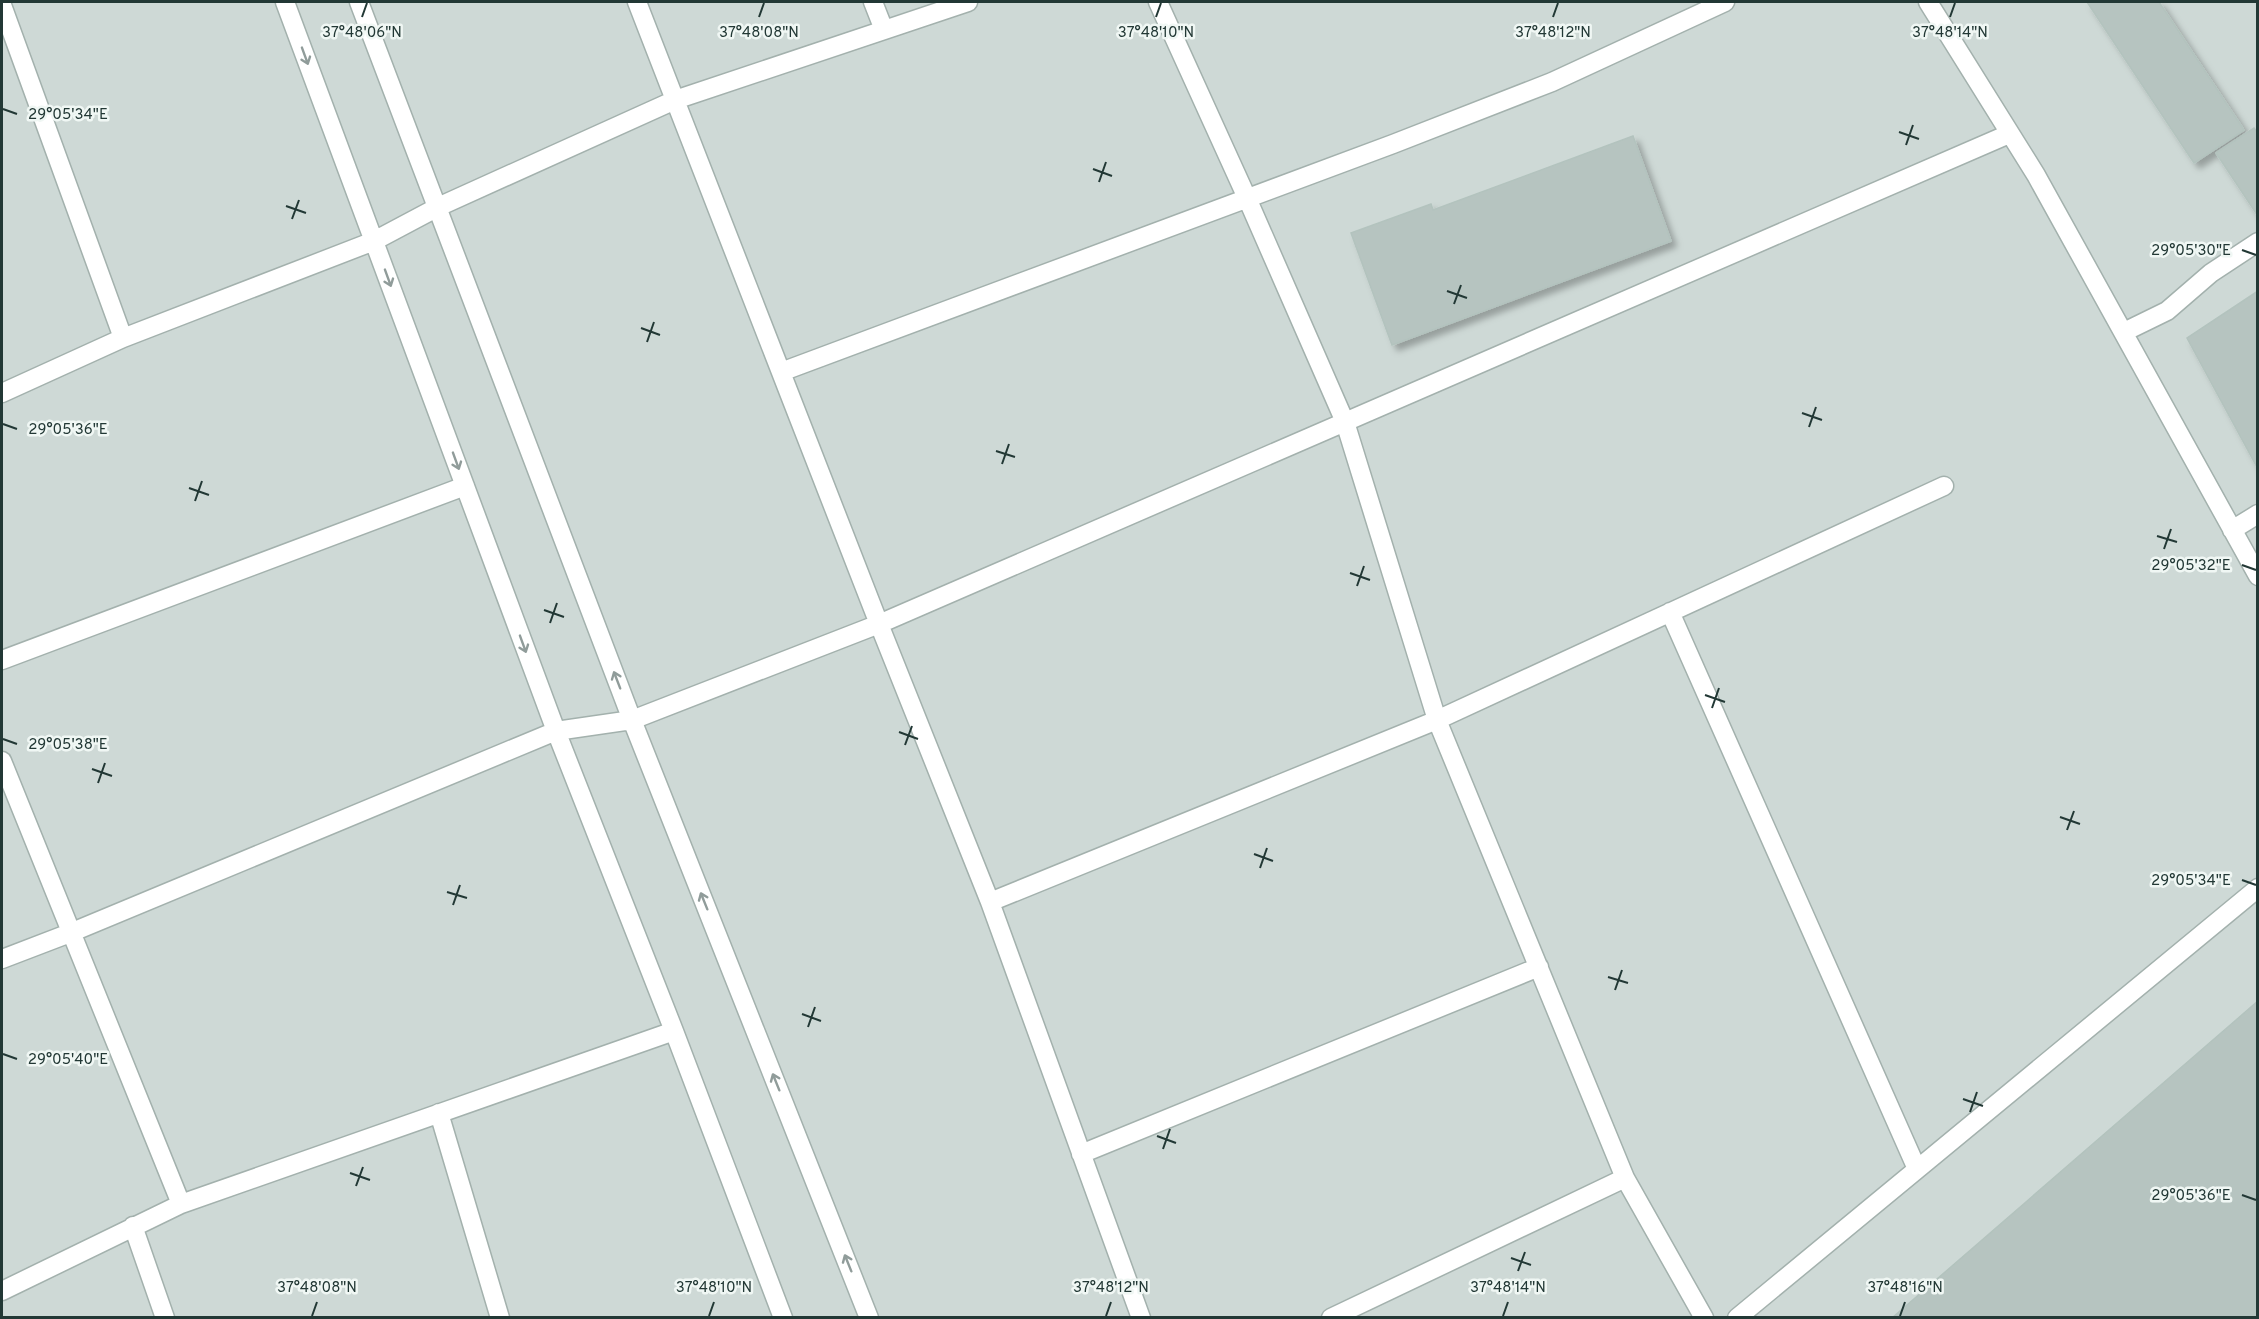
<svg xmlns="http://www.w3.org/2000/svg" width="2259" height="1319" font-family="Overpass,sans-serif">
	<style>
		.built { fill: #ced9d6 }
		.building { fill: #b6c4c0; stroke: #b3c3be; stroke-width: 1.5; filter: url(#shadow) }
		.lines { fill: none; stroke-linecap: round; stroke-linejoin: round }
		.minor-casing { stroke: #a3b1ad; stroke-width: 21 }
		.minor { stroke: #fff; stroke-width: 18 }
		.oneway { stroke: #909c9a }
		.ticks { fill: none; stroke: #223835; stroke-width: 2 }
		.ticks-label { font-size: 15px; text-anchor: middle; fill: #223835; stroke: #f0f7f4; stroke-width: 5; stroke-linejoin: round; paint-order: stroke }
	</style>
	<defs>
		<filter id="shadow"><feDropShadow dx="5.5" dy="5.5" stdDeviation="3" flood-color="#0004"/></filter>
	</defs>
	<rect width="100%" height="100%" fill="#e0eae6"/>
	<path class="built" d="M2 2H2257V1317H2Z"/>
	<path class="building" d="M2087 2H2159L2244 130 2194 163Z
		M2254 128 2258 133V216L2216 153Z
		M1633 136 1671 241 1392 345 1351 233 1431 204 1433 210Z
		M2258 291V469L2187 338Z
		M2258 1001V1318H1892Z"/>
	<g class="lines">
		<g class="minor-casing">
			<path id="minor" d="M285 2 556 731 674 1031 783 1318
				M359 2 632 720 869 1318
				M873 2 884 30
				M968 2 675 100 879 624 990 902 1141 1318
				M1158 2 1247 198 1345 422 1437 720 1625 1178 1704 1318
				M1928 2 2036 175 2258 576
				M2 5 123 338
				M2124 332 2167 311 2211 273 2258 242
				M781 372 1393 144 1552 82 1725 2
				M2 393 123 338 374 241 438 207 675 100 637 2
				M2232 530 2258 514
				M1670 612 1917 1169
				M2 660 465 486
				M2 761 181 1204 2 1291
				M990 902 1437 720 1944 486
				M2 959 70 933 556 731 632 720 879 624 2009 134
				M439 1113 500 1318
				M1081 1154 1539 967
				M181 1204 674 1031
				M133 1226 165 1318
				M1331 1318 1625 1178
				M1737 1318 2258 888"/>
		</g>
		<use href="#minor" class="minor"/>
	</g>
	<defs><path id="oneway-shaft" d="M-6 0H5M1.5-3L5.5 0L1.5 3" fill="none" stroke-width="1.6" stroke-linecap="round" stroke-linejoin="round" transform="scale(1.5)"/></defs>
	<g class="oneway">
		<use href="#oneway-shaft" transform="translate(305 56) rotate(70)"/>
		<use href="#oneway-shaft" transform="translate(388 278) rotate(70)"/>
		<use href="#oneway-shaft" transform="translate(456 461) rotate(70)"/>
		<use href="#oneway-shaft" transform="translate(523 644) rotate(70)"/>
		<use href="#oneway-shaft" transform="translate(617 680) rotate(-111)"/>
		<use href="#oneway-shaft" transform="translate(704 901) rotate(-112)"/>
		<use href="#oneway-shaft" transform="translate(776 1082) rotate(-112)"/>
		<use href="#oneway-shaft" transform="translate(848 1263) rotate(-112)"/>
	</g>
	<path class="ticks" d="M362 17 367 3M759 17 764 3M1156 17 1161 3M1553 17 1558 3M1950 17 1955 3M3 109 17 114M1899 132 1919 139M1906 145 1913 125M1093 169 1112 176M1099 182 1106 162M286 206 306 213M292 219 299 200M2242 250 2256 255M1447 291 1467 298M1454 304 1461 285M641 328 660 335M647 342 654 322M1802 413 1822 420M3 424 17 429M1809 427 1816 407M996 451 1015 457M1002 464 1009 444M189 488 209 495M195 501 202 481M2157 536 2177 542M2164 549 2171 529M2242 565 2256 570M1350 573 1370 580M1357 586 1364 566M544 610 564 617M550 623 557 603M1705 695 1725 702M1712 708 1719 688M899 732 918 739M3 739 17 744M905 745 912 726M92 769 112 776M98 783 105 763M2060 817 2080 824M2067 830 2074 811M1254 854 1273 861M1260 868 1267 848M2242 880 2256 885M447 892 467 898M453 905 460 885M1608 977 1628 983M1615 990 1622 970M802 1014 821 1021M808 1027 815 1007M3 1054 17 1059M1963 1099 1983 1106M1970 1112 1977 1092M1157 1136 1176 1143M1163 1149 1170 1129M350 1173 370 1180M356 1186 363 1167M2242 1195 2256 1200M1511 1258 1531 1265M1518 1271 1525 1252M312 1316 317 1302M709 1316 714 1302M1106 1316 1111 1302M1503 1316 1508 1302M1900 1316 1905 1302"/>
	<g class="ticks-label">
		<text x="362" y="37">37°48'06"N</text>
		<text x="759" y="37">37°48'08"N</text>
		<text x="1156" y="37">37°48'10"N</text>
		<text x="1553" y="37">37°48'12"N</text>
		<text x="1950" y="37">37°48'14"N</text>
		<text x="68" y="119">29°05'34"E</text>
		<text x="2191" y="255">29°05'30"E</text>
		<text x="68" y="434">29°05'36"E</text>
		<text x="2191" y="570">29°05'32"E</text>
		<text x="68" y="749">29°05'38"E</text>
		<text x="2191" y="885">29°05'34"E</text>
		<text x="68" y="1064">29°05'40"E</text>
		<text x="2191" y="1200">29°05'36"E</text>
		<text x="317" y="1292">37°48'08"N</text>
		<text x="714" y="1292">37°48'10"N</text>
		<text x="1111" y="1292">37°48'12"N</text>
		<text x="1508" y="1292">37°48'14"N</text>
		<text x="1905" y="1292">37°48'16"N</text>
	</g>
	<rect width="2259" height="1319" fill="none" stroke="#223835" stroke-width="6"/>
</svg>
